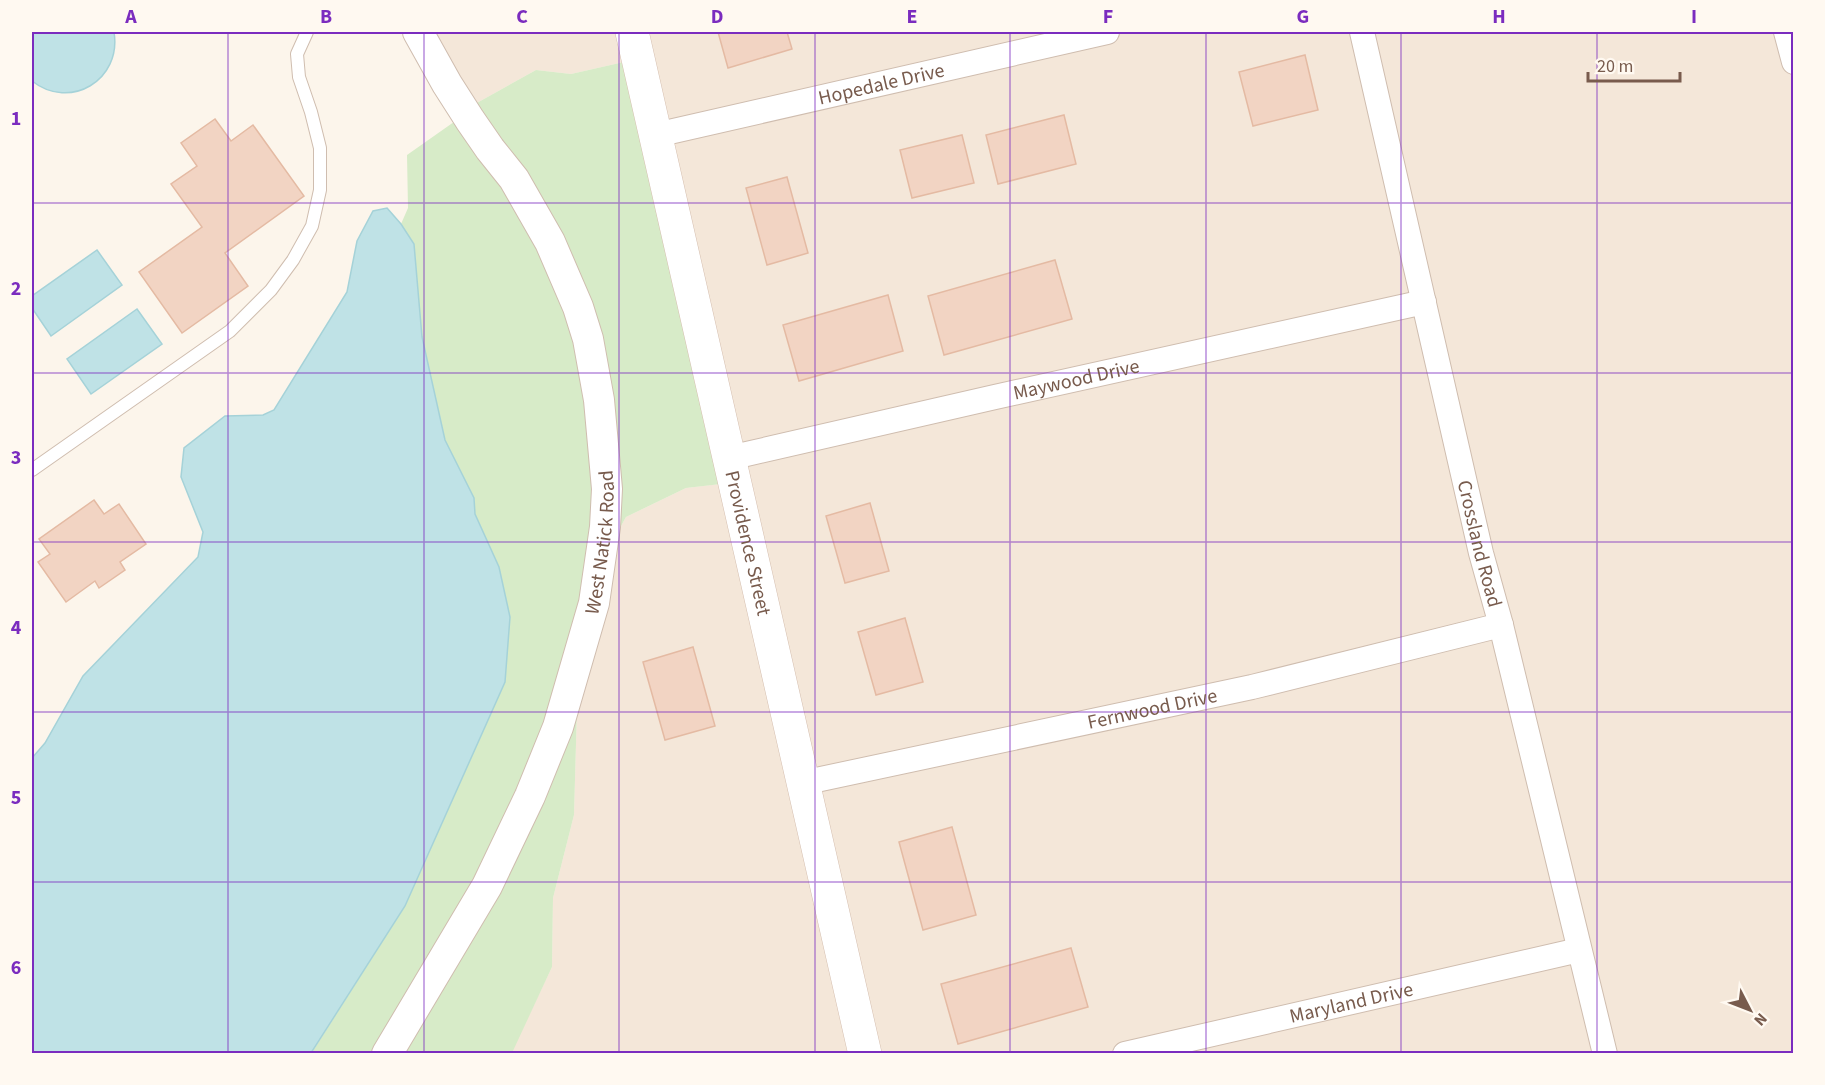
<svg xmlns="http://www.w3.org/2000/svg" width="1825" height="1085" font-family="'Source Sans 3',sans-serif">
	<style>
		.residential { fill: #f4e7d9 }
		.green { fill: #d7ebc8 }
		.water { fill: #bfe2e6; stroke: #a5d2d8; stroke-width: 1.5 }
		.building { fill: #f2d4c3; stroke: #e4baa3; stroke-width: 1.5 }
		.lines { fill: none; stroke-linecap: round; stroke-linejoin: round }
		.service-casing { stroke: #cfbdaf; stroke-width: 14 }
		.minor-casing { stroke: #cfbdaf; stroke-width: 26 }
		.tertiary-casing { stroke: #cfbdaf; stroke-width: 32 }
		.secondary-casing { stroke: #d5bfb0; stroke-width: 34 }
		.service { stroke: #fff; stroke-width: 12 }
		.minor { stroke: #fff; stroke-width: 24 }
		.tertiary { stroke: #fff; stroke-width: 30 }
		.secondary { stroke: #fff; stroke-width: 33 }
		.grid { fill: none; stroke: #7b2cbf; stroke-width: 1.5; stroke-opacity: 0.55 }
		.labels { text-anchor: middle; stroke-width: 5; stroke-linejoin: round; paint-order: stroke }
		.street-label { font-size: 20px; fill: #785b4d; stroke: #fff9f1 }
		.neatline { fill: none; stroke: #7b2cbf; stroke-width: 2 }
		.grid-label { font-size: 20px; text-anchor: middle; font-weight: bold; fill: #7b2cbf }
	</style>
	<rect width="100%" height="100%" fill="#fcf5eb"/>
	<path class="residential" d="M419 32H1793V1053H511L552 967 553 898 574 815 577 709 609 548 626 517 686 488 729 483 637 59 571 74 536 70 466 109Z"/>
	<path class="green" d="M637 59 730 483 686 488 626 517 609 548 577 709 574 815 553 898 552 967 512 1053 311 1054 405 906 510 617 499 567 475 514 474 498 445 440 422 337 414 244 401 224 408 208 407 155 461 117 466 109 536 70 571 74Z"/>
	<path class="water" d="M32 32H114C122 80 70 111 32 81Z
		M387 208 401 224 414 244 422 337 445 440 474 498 475 514 499 567 510 617 505 682 405 906 311 1053H32V758L45 743 83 676 198 557 203 532 181 477 184 448 225 416 263 415 274 410 347 292 357 241 373 211Z
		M97 250 122 285 51 336 32 308V296Z
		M137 309 162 344 91 394 67 359Z"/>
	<path class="building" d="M718 32H787L792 49 728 68Z
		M1305 55 1318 110 1253 126 1239 72Z
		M1064 115 1076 164 998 184 986 135Z
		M215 119 231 141 253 125 304 196 225 253 248 286 182 333 139 272 202 227 171 184 197 166 181 143Z
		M962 135 974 183 912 198 900 150Z
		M787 177 808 253 767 265 746 188Z
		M1055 260 1072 319 944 355 928 296Z
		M888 295 903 351 799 381 783 325Z
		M94 500 104 514 119 504 146 544 120 562 125 570 99 588 95 581 66 602 38 562 50 554 39 539Z
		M870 503 889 571 845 583 826 516Z
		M905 618 923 682 876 695 858 632Z
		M693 647 715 726 665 740 643 662Z
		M952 827 976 915 923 930 899 842Z
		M1071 948 1088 1007 958 1044 941 984Z"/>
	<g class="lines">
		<g class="service-casing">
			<path id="service" d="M32 470 230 331 271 290 293 260 312 226 320 190V148L311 112 299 77 297 54 307 32"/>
		</g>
		<g class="minor-casing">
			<g id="minor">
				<path id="s1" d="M1362 32 1481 553 1501 625 1605 1054"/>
				<path d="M1786 32 1794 62"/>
				<path id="s2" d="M656 135 1107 32"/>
				<path id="s3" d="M729 458 995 397 1424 302"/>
				<path id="s4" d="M802 783 1252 687 1501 625"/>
				<path id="s5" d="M1125 1054 1579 950"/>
			</g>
		</g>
		<g class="tertiary-casing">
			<g id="tertiary">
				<path id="s6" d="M387 1054 487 886 530 796 558 727 594 603 605 527 607 489 599 400 588 339 578 307 550 242 514 179 490 149 470 120 447 84 418 32"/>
			</g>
		</g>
		<g class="secondary-casing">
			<g id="secondary">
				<path id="s7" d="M632 32 865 1054"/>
			</g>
		</g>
		<use href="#service" class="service"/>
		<use href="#minor" class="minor"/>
		<use href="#tertiary" class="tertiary"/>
		<use href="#secondary" class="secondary"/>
	</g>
	<path class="grid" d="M228 32V1054M424 32V1054M619 32V1054M815 32V1054M1010 32V1054M1206 32V1054M1401 32V1054M1597 32V1054M32 203H1794M32 373H1794M32 542H1794M32 712H1794M32 882H1794"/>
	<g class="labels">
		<g class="street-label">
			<text dy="7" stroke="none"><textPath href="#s2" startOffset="231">Hopedale Drive</textPath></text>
			<text dy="7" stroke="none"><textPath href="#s3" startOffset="356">Maywood Drive</textPath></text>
			<text dy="7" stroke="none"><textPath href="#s7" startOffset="524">Providence Street</textPath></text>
			<text dy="7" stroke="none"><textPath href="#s6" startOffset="560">West Natick Road</textPath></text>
			<text dy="7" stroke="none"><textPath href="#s1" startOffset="525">Crossland Road</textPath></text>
			<text dy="7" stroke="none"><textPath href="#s4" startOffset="358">Fernwood Drive</textPath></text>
			<text dy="7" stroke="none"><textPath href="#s5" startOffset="232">Maryland Drive</textPath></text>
		</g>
	</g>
	<rect width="1825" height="1085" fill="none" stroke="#fff9f1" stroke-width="66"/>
	<g transform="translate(1750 1010) rotate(132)" stroke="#fff9f1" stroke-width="4.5" paint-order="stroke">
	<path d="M0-4.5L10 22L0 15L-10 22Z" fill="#785b4d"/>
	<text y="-9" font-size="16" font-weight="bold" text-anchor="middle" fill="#785b4d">N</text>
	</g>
	<path d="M1588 72v9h92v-9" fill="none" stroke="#785b4d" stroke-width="3"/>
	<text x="1597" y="72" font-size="18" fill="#785b4d" stroke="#fff9f1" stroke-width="4.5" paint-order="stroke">20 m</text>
	<rect x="33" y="33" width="1759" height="1019" class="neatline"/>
	<g class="grid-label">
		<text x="131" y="23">A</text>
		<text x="326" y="23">B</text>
		<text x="522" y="23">C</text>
		<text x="717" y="23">D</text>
		<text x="912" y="23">E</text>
		<text x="1108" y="23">F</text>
		<text x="1303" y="23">G</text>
		<text x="1499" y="23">H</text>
		<text x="1694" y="23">I</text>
		<text x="16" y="125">1</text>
		<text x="16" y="295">2</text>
		<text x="16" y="464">3</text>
		<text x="16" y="634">4</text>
		<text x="16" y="804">5</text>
		<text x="16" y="974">6</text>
	</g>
</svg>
